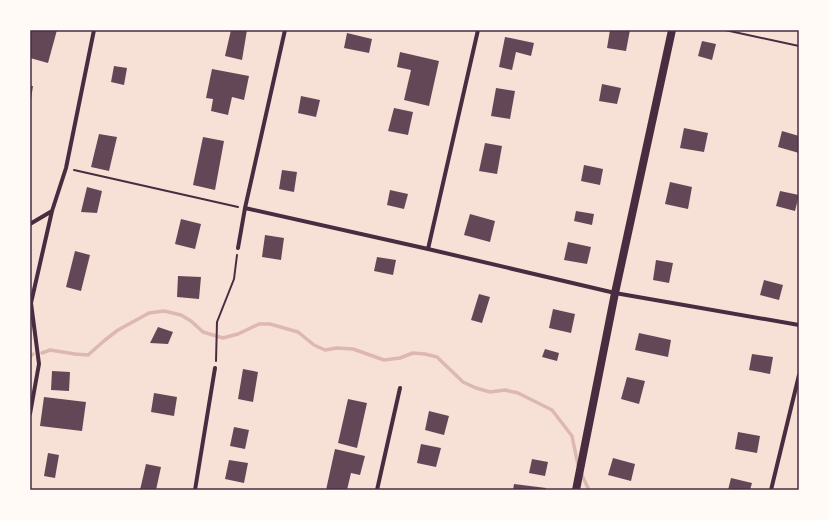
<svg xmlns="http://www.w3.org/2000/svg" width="829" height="520" font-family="'Source Sans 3',sans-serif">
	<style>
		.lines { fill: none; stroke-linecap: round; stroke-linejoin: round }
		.stream { stroke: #dcb8b0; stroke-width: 3.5 }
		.building { fill: #644757 }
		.path { stroke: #4a2c40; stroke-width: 2 }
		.minor { stroke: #4a2c40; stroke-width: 4 }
		.secondary { stroke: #4a2c40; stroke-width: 8 }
		.neatline { fill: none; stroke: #4a2c40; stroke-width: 1.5 }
	</style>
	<rect width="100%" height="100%" fill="#f7e1d7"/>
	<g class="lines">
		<path class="stream" d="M42 353 50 350 75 354 88 355 105 340 118 330 149 313 164 311 181 315 191 321 203 332 223 338 238 334 259 324H270L298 332 314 345 325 350 337 348 353 349 384 360 400 358 413 353 425 354 437 357 463 382 476 388 490 392 505 390 518 393 552 410 572 436 578 465
			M30 357 33 354
			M581 473 589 490"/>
	</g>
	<path class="building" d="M30 30H57L48 63 30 58Z
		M231 30H247L242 60 225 56Z
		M610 30H630L626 51 607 48Z
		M347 33 372 39 369 53 344 48Z
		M505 37 534 43 531 56 516 52 512 70 499 67Z
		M702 41 716 44 712 60 698 56Z
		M400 52 439 61 429 106 404 100 411 70 397 67Z
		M114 66 127 68 124 85 111 82Z
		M212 69 249 76 244 100 232 97 228 115 211 111 213 99 206 98Z
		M602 84 621 88 617 104 599 101Z
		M30 86H33L31 99H30Z
		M496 88 515 91 510 119 491 116Z
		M301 96 320 100 316 117 298 113Z
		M394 108 413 112 408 135 388 131Z
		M684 128 708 133 704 152 680 148Z
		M782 131 799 136V153L778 147Z
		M99 134 117 137 109 171 91 167Z
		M203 137 224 141 215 190 193 185Z
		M485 143 502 146 497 174 479 171Z
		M584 165 603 169 600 185 581 181Z
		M282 170 297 172 294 192 279 189Z
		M670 182 692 187 688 209 665 204Z
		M87 187 102 191 97 213 81 212Z
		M390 190 408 194 404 209 387 205Z
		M780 191 799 195 795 211 776 206Z
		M576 211 594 214 592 225 574 221Z
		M470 214 495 221 490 242 464 235Z
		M181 219 201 224 195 249 175 244Z
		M265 235 284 238 281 260 262 257Z
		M568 242 591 247 587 264 564 260Z
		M75 251 90 255 81 291 66 287Z
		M377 257 396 260 393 275 374 271Z
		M656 260 673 263 669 283 653 280Z
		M178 276 201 277 199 299 177 297Z
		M764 280 783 285 779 300 760 295Z
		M479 294 490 297 482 323 471 320Z
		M553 309 575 314 571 333 549 328Z
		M158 327 173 332 168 344 150 343Z
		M639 333 671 340 668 357 635 350Z
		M545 349 559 353 557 361 542 357Z
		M752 354 773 357 770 374 749 370Z
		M243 369 258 372 253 402 238 399Z
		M52 371 70 372 69 391 51 390Z
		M627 377 645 381 639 404 621 399Z
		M154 393 177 397 174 416 151 412Z
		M44 397 86 402 82 431 40 426Z
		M348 399 367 403 357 448 338 443Z
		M429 411 449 416 444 435 425 430Z
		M234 427 249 430 245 449 230 446Z
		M738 432 760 436 757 453 735 449Z
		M421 444 441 448 436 467 417 463Z
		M335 449 365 456 360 475 351 473 347 490H326Z
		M48 453 59 455 55 478 44 476Z
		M613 458 635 464 631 481 608 475Z
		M532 459 548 462 545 476 529 473Z
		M229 460 248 463 244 483 225 479Z
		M146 464 161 467 156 490H140Z
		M731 478 752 483 750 490H728Z
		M514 484 546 488V490H513Z"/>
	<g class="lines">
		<path class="path" d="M725 30 799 46
			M74 170 238 207
			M216 361 217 322 234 279 237 255"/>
		<path class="minor" d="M245 208 428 249 615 293 799 325
			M30 224 52 211
			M238 248 245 208 285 30
			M428 249 478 30
			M30 414 39 364 31 303 52 211 66 168 94 30
			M195 490 215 368
			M377 490 400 388
			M771 490 799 375"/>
		<path class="secondary" d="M576 490 615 293 672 30"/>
	</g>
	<rect width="829" height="520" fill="none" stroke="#fffaf5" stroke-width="62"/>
	<rect x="31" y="31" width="767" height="458" class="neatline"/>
</svg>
